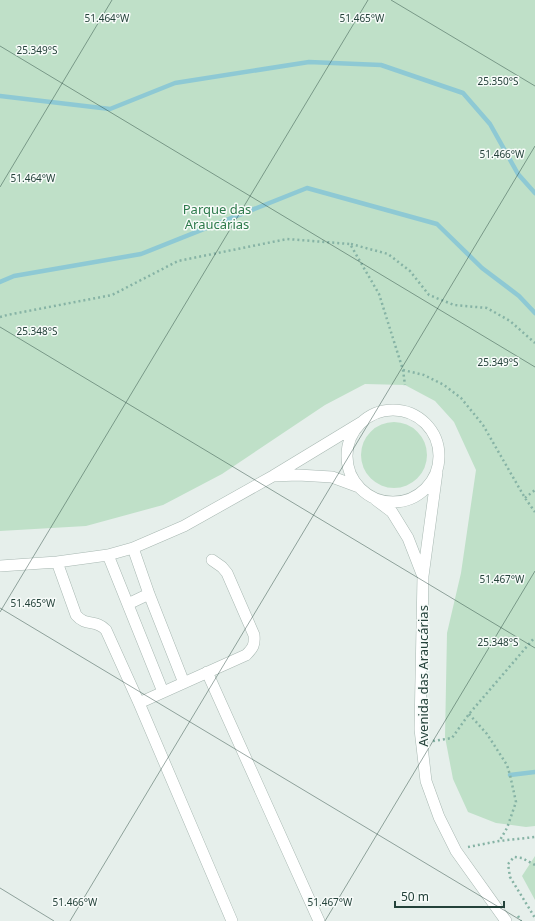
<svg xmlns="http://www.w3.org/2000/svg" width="535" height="921" font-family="'Noto Sans',sans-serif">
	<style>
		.green { fill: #bfe0c8 }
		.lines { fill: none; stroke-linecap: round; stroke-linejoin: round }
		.stream { stroke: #8ec9d4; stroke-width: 4.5 }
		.minor-casing { stroke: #a8b8b2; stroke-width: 12 }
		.path { stroke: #86b3a5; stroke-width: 2.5; stroke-dasharray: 2 3; stroke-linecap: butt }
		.minor { stroke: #fff; stroke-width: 11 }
		.ticks { fill: none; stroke: #24423a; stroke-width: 1; stroke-opacity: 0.45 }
		.labels { text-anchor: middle; stroke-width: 3; stroke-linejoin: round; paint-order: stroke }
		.park-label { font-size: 13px; fill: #2d7a4b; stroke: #f7fbf9 }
		.street-label { font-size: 13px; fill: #24423a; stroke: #f7fbf9 }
		.ticks-label { font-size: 10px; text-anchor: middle; fill: #24423a; stroke: #f7fbf9; stroke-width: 3; stroke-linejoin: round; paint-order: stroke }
	</style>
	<rect width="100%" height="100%" fill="#e6efeb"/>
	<path class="green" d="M0 0H535V826L526 827 496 823 468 812 453 779 445 737 447 633 461 573 476 470 454 422 435 401 405 385 365 384 325 405 222 474 163 505 86 526 0 531Z
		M361 455a33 33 0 1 1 66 0a33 33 0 1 1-66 0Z
		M535 856V900L522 876Z"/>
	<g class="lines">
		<path class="stream" d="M0 96 110 109 175 83 309 62 381 65 463 93 490 124 518 174 535 193
			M0 282 14 276 141 254 307 188 437 224 482 268 519 296 535 313
			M510 775 535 772"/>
		<g class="minor-casing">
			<path id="minor" d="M347 456a46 46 0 1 1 92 0a46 46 0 1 1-92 0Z
				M437 472 423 576 420 729 426 781 439 817 456 851 506 921
				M273 476 298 475 332 477 359 487
				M376 500 392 512 408 538 422 574
				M133 548 149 594 184 683
				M108 555 163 692
				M57 562 76 615C86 627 96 619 106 630L139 703 232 921
				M0 566 57 562 108 555 133 548 184 526 273 476 362 422
				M128 604 149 594
				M207 672 319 921
				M139 703 246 655C253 648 255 645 254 635L227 573 222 567 212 560"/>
		</g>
		<path class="path" d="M351 244 388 254 410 271 429 295 454 305 487 308 510 321 535 343
			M0 317 7 315 112 295 178 261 287 239 350 244 379 294 403 370 405 385
			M403 370 424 375 444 385 461 398 483 425 525 498 535 512
			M525 498 535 490
			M469 714 487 734 507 765 510 775 516 802 507 828 500 840
			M433 741 452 738 469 714 535 637
			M468 847 499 841 535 837
			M535 865 522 858 514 857 508 864 510 877 535 918
			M518 916 521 921"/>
		<use href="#minor" class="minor"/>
	</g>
	<path class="ticks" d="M391 0 535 86M0 46 535 367M0 187 112 0M0 327 535 648M0 608 522 921M0 612 368 0M0 888 54 921M70 921 535 146M325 921 535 571"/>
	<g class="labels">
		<g class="park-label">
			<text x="217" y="214">Parque das<tspan x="217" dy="15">Araucárias</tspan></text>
		</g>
		<g class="street-label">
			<text transform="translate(423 676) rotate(-90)" y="5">Avenida das Araucárias</text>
		</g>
	</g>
	<g class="ticks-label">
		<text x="362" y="22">51.465°W</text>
		<text x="107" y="22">51.464°W</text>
		<text x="37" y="54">25.349°S</text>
		<text x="498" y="85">25.350°S</text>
		<text x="502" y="158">51.466°W</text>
		<text x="33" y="182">51.464°W</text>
		<text x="37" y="335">25.348°S</text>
		<text x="498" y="366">25.349°S</text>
		<text x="502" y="583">51.467°W</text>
		<text x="33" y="607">51.465°W</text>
		<text x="498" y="646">25.348°S</text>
		<text x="75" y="906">51.466°W</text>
		<text x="330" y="906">51.467°W</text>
	</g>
	<path d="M395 901v6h109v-6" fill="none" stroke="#24423a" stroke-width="2"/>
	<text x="401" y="901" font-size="12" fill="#24423a" stroke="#f7fbf9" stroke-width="3" paint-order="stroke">50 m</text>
</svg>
